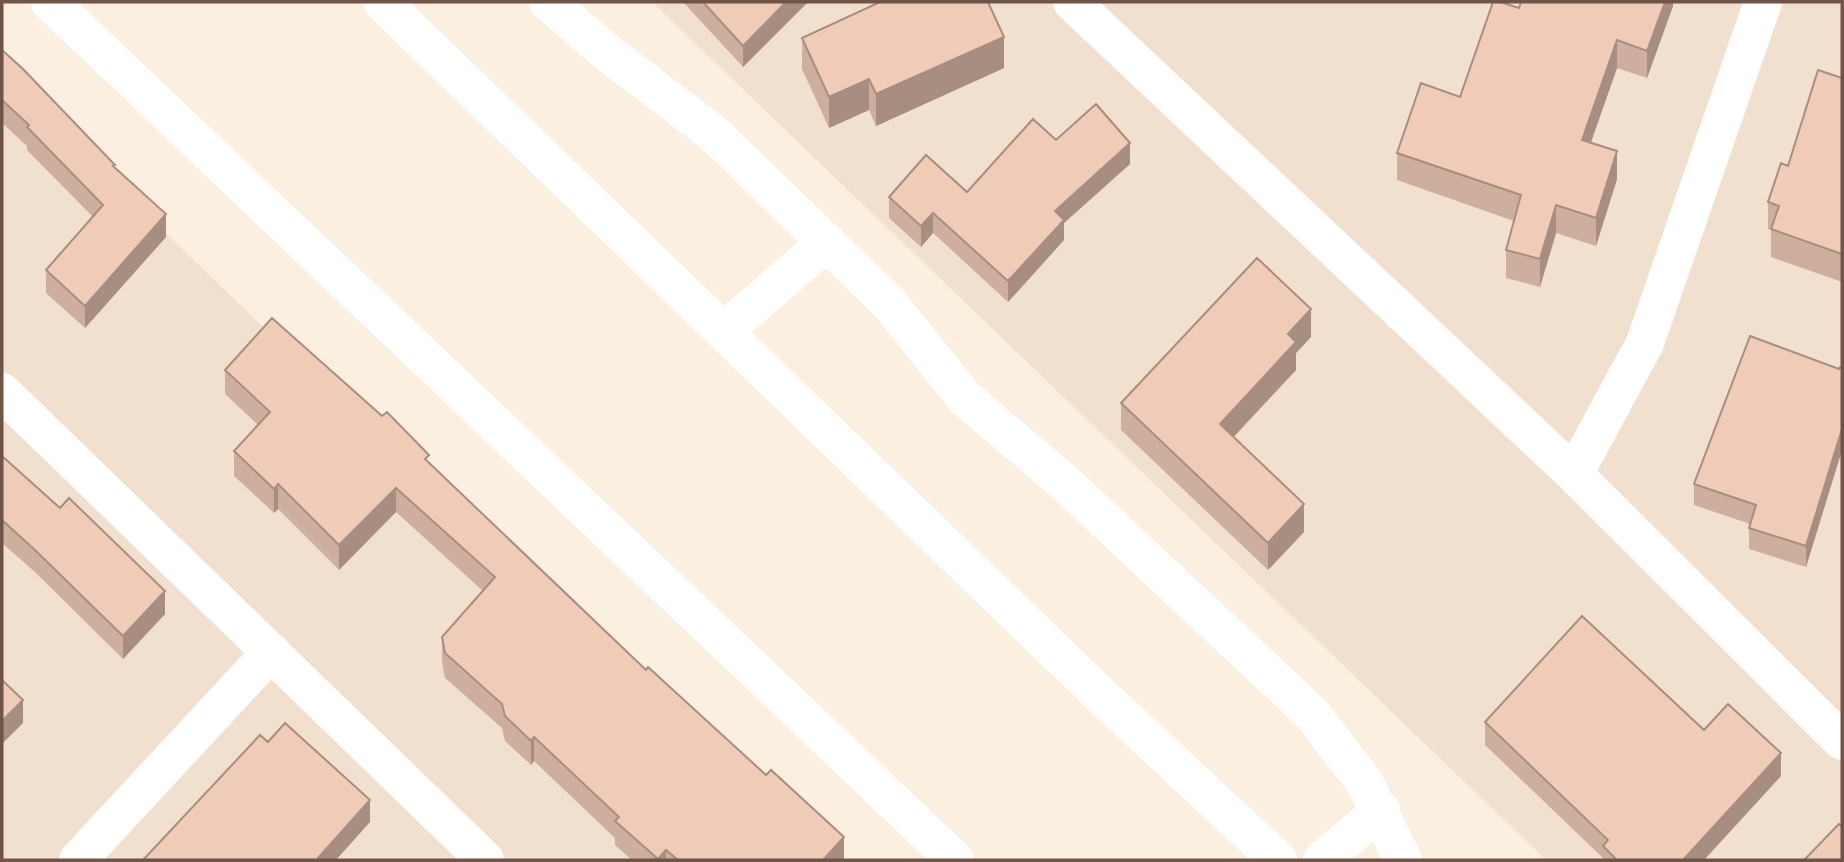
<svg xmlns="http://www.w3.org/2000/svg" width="1844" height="862" font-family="'Sofia Sans Condensed',sans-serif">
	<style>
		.residential { fill: #f2e0ce }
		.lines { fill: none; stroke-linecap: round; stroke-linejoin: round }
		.minor { stroke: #fff; stroke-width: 38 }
		.secondary { stroke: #fff; stroke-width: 38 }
		.wall { fill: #ceaf9e }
		.shaded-wall { fill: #a78e81 }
		.building { fill: #efcbb8; stroke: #a78e81; stroke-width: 2 }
	</style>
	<rect width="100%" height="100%" fill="#fbefdf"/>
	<path class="residential" d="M652 2H1842V860H1546Z
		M2 75 815 860H2Z"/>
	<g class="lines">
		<path class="minor" d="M382 2 1095 690 1278 860
			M548 2 609 54 713 133 889 303 965 398 1066 484 1312 714 1365 783 1403 860
			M1072 2 1574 474 1842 741
			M724 331 827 242
			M2 392 485 860
			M1574 474 1645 343 1763 2
			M78 860 271 652
			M1322 860 1381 810"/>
		<path class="secondary" d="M50 2 955 860"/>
	</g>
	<path class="wall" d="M683 2H808L743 67Z
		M1673 2V6L1647 78 1617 68 1590 143 1617 179 1596 246 1556 233 1540 287 1506 278V250L1514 221 1397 180V153L1460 97Z
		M802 38 1004 68 876 126 869 110 829 128 802 69Z
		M2 50 115 168 166 237 85 328 46 293V270L93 217 27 150V146L2 123Z
		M1842 78V282L1771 257V230L1768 229V202Z
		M1056 140 1130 164 1064 223V240L1008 302 933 233 921 247 889 218V197L967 192Z
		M1311 337 1296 353V370L1234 437 1304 532 1268 570 1121 430V403Z
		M1842 368V450L1806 567 1749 549V528L1750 524 1694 505V484Z
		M225 370 429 464 844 860H632L615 845V838L534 761 531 765 505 741 502 728 445 678 442 662V637L483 591 396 512 339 570 278 509 274 513 234 476V451L258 425 225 394Z
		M2 456 165 614 123 659 36 573 2 543Z
		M1485 722 1704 730 1781 776 1704 860H1603V858L1485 745Z"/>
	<path class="shaded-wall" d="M786 2H808L743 67V46Z
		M1665 2H1673V6L1647 78V51Z
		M1004 37V68L876 126V94Z
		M1617 40V68L1582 168V140Z
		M869 79V110L829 128V97Z
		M1130 143V164L1064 223V240L1008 302V281L1055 211Z
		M1617 151V179L1596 246V218Z
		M1556 205V233L1540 287V259Z
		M933 213V233L921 247V226Z
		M166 214V237L85 328V306Z
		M1311 309V337L1296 353V370L1220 451V424L1288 334Z
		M1842 429V450L1806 567V546Z
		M278 484V509L274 513V489Z
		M396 488V512L339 570V545Z
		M1304 504V532L1268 570V543Z
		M165 591V614L123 659V636Z
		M23 700V723L2 744V721Z
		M534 737V761L531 765V741Z
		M1781 753V776L1704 860H1683Z
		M370 800V822L336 860H318V858Z
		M844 837V860H823Z
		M666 850V860H658V859Z"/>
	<path class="building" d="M703 2H786L743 46Z
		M880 2H988L1004 37 876 94 869 79 829 97 802 38Z
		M1493 2H1500L1519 8 1521 2H1665L1647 51 1617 40 1582 140 1617 151 1596 218 1556 205 1540 259 1506 250 1521 195 1397 153 1421 83 1460 97Z
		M2 50 23 69 115 165 113 166 166 214 85 306 46 270 103 205 27 127 29 125 2 100Z
		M1818 70 1842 78V254L1771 229 1779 206 1768 202 1781 163 1788 166Z
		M1096 104 1130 143 1055 211 1064 220 1008 281 933 213 921 226 889 197 926 155 967 192 1033 119 1056 140Z
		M1257 258 1311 309 1288 334 1296 342 1220 424 1304 504 1268 543 1121 403Z
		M272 318 382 416 387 412 429 455 425 459 646 670 648 667 766 775 771 770 844 837 823 860H678L666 850 658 859 615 821 619 817 534 737 531 741 505 716 502 704 445 653 442 637 495 577 396 488 339 545 278 484 274 489 234 451 270 412 225 370Z
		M1750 336 1839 369 1840 367 1842 368V429L1806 546 1749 528 1756 505 1694 484Z
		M2 456 60 508 69 498 165 591 123 636 36 551 2 520Z
		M1582 616 1704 730 1728 704 1781 753 1683 860H1613L1615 858 1603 846 1608 840 1485 722Z
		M2 680 23 700 2 721Z
		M285 723 370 800 318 858 320 860H143L260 735 268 742Z
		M1839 824 1842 827V860H1804Z"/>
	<rect width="1844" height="862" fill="none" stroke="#705448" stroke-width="7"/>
</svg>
